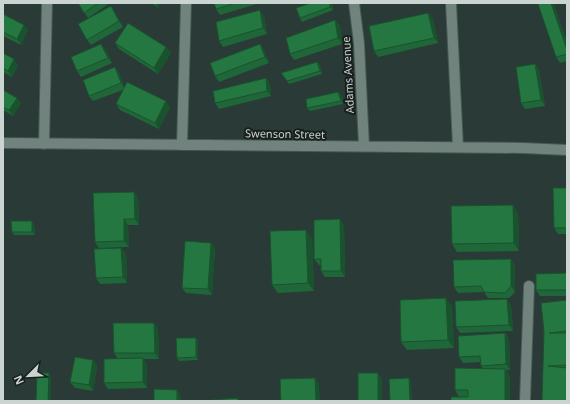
<svg xmlns="http://www.w3.org/2000/svg" width="570" height="404" font-family="'Noto Sans',sans-serif">
	<style>
		.lines { fill: none; stroke-linecap: round; stroke-linejoin: round }
		.minor-casing { stroke: #485753; stroke-width: 12 }
		.minor { stroke: #70837d; stroke-width: 10 }
		.wall { fill: #1f6638 }
		.shaded-wall { fill: #19532e }
		.building { fill: #247741; stroke: #19532e }
		.labels { text-anchor: middle; stroke-width: 4; stroke-linejoin: round; paint-order: stroke }
		.street-label { font-size: 11px; fill: #cad4d1; stroke: #18201d }
	</style>
	<rect width="100%" height="100%" fill="#2a3a36"/>
	<g class="lines">
		<g class="minor-casing">
			<path id="minor" d="M354 3 359 43 364 146
				M451 3 458 147
				M3 143 523 148 567 150
				M44 144 47 3
				M182 145 186 3
				M525 401 529 286"/>
		</g>
		<use href="#minor" class="minor"/>
	</g>
	<path class="wall" d="M78 3H110L88 18Z
		M152 3H159L158 8Z
		M214 3H260L220 15 216 9Z
		M332 3 333 10 302 22 300 18Z
		M540 3H553L554 5 567 43V61L560 63 556 57Z
		M111 6 123 27 91 45 87 40Z
		M428 13 433 19 438 43 378 57 374 51Z
		M3 14 24 25 28 30 21 45 3 36Z
		M264 16 267 34 223 47 219 41Z
		M335 20 340 26 342 44 294 60 290 54Z
		M115 43 166 47 171 53 158 74 119 49Z
		M260 44 264 50 269 63 219 82 215 76Z
		M106 50 112 63 81 77 77 71Z
		M3 53 18 65 12 77 3 72Z
		M317 62 320 65 322 74 289 84 281 73Z
		M535 64 539 70 545 106 525 109 521 103Z
		M115 67 119 73 124 87 170 107 159 129 120 110 116 104 123 90 93 101 89 96Z
		M266 78 270 84 271 96 219 109 215 103Z
		M3 90 21 103 13 116 3 110Z
		M338 92 341 95 343 104 310 111 307 108Z
		M567 188V234H558L554 228Z
		M134 192 138 197 139 225H128L129 247 99 248 95 242Z
		M518 213 519 251 457 252 452 244Z
		M34 224 35 235H14L12 232Z
		M344 225 345 277H325L321 271V265H319L314 259Z
		M312 238 314 291 278 293 272 285Z
		M211 243 215 249 212 295 186 293 182 288Z
		M121 248 126 254 127 283 100 284 96 278Z
		M511 259 515 265V292L509 298H488L484 292 458 293 454 287Z
		M567 273V296H540L536 290Z
		M567 300V401H542L544 332Z
		M511 305 513 331 460 333 456 327Z
		M452 306 454 348 407 350 401 342Z
		M158 329 159 359H143L147 364V388L108 389 104 383 118 359 114 353Z
		M505 333 509 339 510 370H506L510 377V401L459 397 455 390 483 369 481 366V362L463 363 459 357Z
		M196 338 198 341V360L179 361 177 358Z
		M93 360 97 366 93 391 75 388 70 382Z"/>
	<path class="shaded-wall" d="M155 3H159L158 8Z
		M330 3H332L333 10 330 7Z
		M551 3H553L554 5 567 43V50Z
		M111 6 115 12 123 27 119 21Z
		M260 10 264 16 267 34 263 28Z
		M428 13 433 19 438 43 434 38Z
		M335 20 340 26 342 44 338 38Z
		M24 25 28 30 21 45 17 39Z
		M101 44 106 50 112 63 108 58Z
		M260 44 264 50 269 63 265 57Z
		M166 47 171 53 158 74 154 68Z
		M14 59 18 65 12 77 8 71Z
		M317 62 320 65 322 74 320 71Z
		M535 64 539 70 545 106 541 100Z
		M115 67 119 73 125 89 121 83Z
		M266 78 270 84 271 96 267 91Z
		M338 92 341 95 343 104 341 101Z
		M17 98 21 103 13 116 9 110Z
		M166 101 170 107 159 129 155 123Z
		M134 192 138 197 139 225 135 219Z
		M513 205 518 213 519 251 514 243Z
		M124 219 128 225 129 247 124 241Z
		M340 219 344 225 345 277 341 271Z
		M32 221 34 224 35 235 32 232Z
		M306 230 312 238 314 291 308 283Z
		M211 243 215 249 212 295 208 289Z
		M121 248 126 254 127 283 123 277Z
		M511 259 515 265V292L511 286Z
		M446 298 452 306 454 348 448 340Z
		M507 299 511 305 513 331 509 325Z
		M154 323 158 329 159 359 155 353Z
		M505 333 509 339 510 370 506 364Z
		M196 338 198 341V360L196 357Z
		M143 358 147 364V388L143 382Z
		M93 360 97 366 93 391 89 385Z
		M505 369 510 377V401H505Z
		M49 373 51 376V401H48Z
		M378 373 382 379V401H378Z
		M315 378 319 384 320 401H316Z
		M409 378 411 381 412 401H410Z
		M177 390 181 396V401H177Z"/>
	<path class="building" d="M78 3H98L84 13Z
		M214 3H236L216 9Z
		M311 3H330V7L300 18 296 8Z
		M540 3H551L567 50V54L556 57 538 4Z
		M111 6 119 21 87 40 78 24Z
		M260 10 263 28 219 41 216 22Z
		M428 13 434 38 374 51 369 26Z
		M3 14 24 25 17 39 3 32Z
		M335 20 338 38 290 54 286 38Z
		M128 23 166 47 154 68 115 43Z
		M101 44 108 58 77 71 71 57Z
		M260 44 265 57 215 76 210 63Z
		M3 53 14 59 8 71 3 68Z
		M317 62 320 71 287 81 281 73Z
		M535 64 541 100 521 103 516 67Z
		M115 67 121 83 89 96 83 80Z
		M266 78 267 91 215 103 213 91Z
		M127 82 166 101 155 123 116 104Z
		M3 90 17 98 9 110 3 107Z
		M338 92 341 101 307 108 306 99Z
		M553 188H567V228H554Z
		M134 192 135 219H124V241L95 242 93 193Z
		M513 205 514 243 452 244 451 206Z
		M340 219 341 271H321V259H314V220Z
		M11 221H32V232H12Z
		M306 230 308 283 272 285 270 231Z
		M185 241 211 243 208 289 182 288Z
		M121 248 123 277 96 278 94 249Z
		M511 259V286L505 293 484 292 481 286 454 287 453 260Z
		M567 273V290H536V274Z
		M446 298 448 340 401 342 400 300Z
		M507 299 509 325 456 327 455 301Z
		M567 300V331L549 333H567V365L548 366 567 368V401H542L544 332 541 303Z
		M113 323H154L155 353H114Z
		M505 333 506 364 481 366 480 356 459 357 458 336Z
		M176 338H196V357L177 358Z
		M75 357 93 360 89 385 70 382Z
		M143 358V382L104 383V359Z
		M455 368 505 369V401H451V397H468V390H455Z
		M37 373H49L48 401H36Z
		M358 373H378V401H358Z
		M315 378 316 401H281L280 379Z
		M409 378 410 401H390L389 379Z
		M154 389 177 390V401H154Z
		M238 398V401H212V400Z"/>
	<g class="labels">
		<g class="street-label">
			<text transform="translate(348 75) rotate(-93)" y="4">Adams Avenue</text>
			<text transform="translate(285 134) rotate(1)" y="4">Swenson Street</text>
		</g>
	</g>
	<rect width="570" height="404" fill="none" stroke="#cad4d1" stroke-width="8"/>
	<g transform="translate(28 376) rotate(246)" stroke="#18201d" stroke-width="3" paint-order="stroke">
	<path d="M0-3L7 15L0 10L-7 15Z" fill="#cad4d1"/>
	<text y="-6" font-size="11" font-weight="bold" text-anchor="middle" fill="#cad4d1">N</text>
	</g>
</svg>
